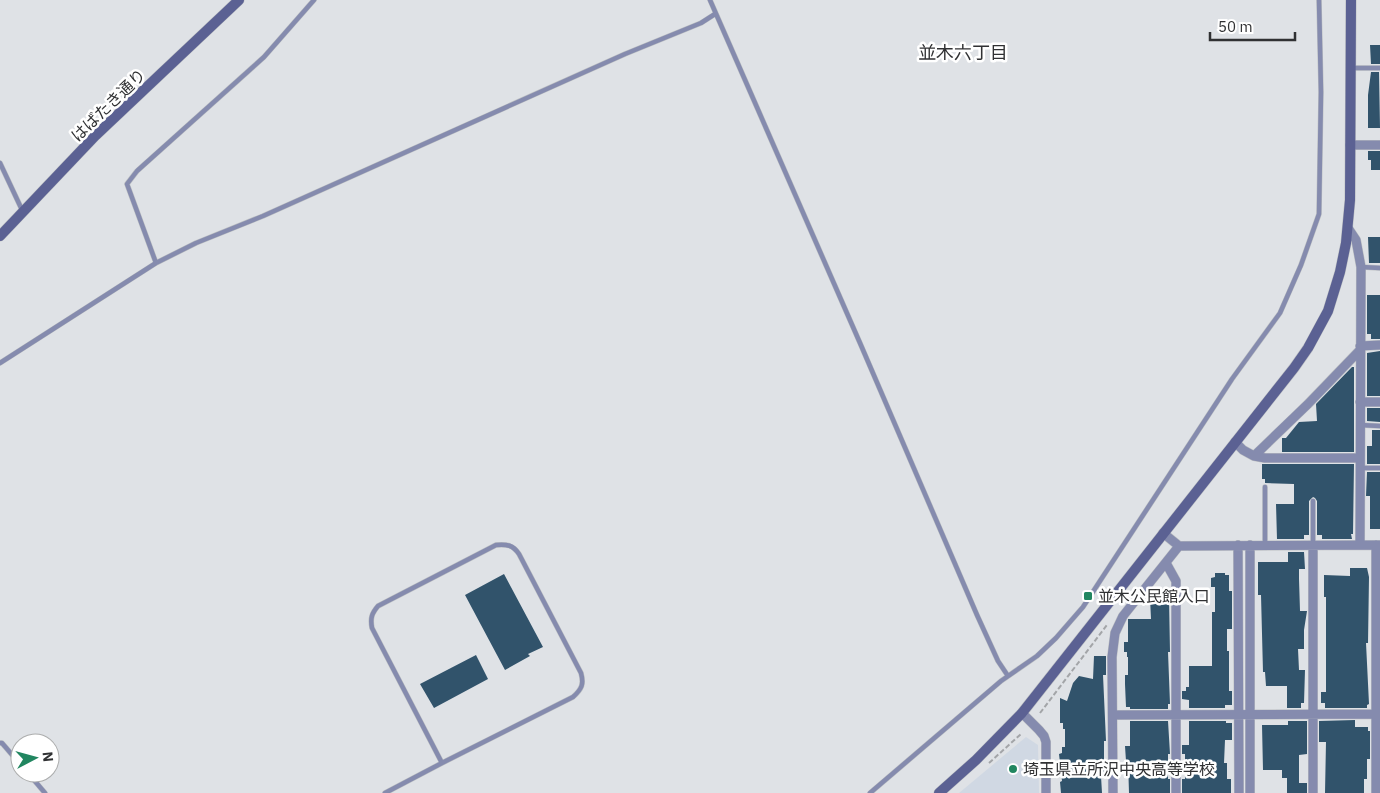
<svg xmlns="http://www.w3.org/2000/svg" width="1380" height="793" font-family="'IBM Plex Sans','Noto Sans JP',sans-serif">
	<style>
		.built { fill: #d0d8e3 }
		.building { fill: #31536b }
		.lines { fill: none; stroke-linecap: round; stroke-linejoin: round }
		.lane-casing { stroke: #bcbfc2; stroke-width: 5.5 }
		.street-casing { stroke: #bcbfc2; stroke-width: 10 }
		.secondary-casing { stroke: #bcbfc2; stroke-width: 11 }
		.path { stroke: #a3a5a8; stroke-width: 2; stroke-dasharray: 5 2.5; stroke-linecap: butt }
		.lane { stroke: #858bae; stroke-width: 4.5 }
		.street { stroke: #858bae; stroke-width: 9 }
		.secondary { stroke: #5b6193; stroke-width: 10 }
		.poi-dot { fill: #218660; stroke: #fff; stroke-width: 2 }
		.labels { text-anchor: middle; stroke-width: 5; stroke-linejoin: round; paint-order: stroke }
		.street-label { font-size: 16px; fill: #303133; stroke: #fff }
		.poi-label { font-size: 16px; fill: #303133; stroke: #fff; text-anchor: start }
		.neighbourhood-label { font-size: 18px; fill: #303133; stroke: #fff }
	</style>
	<rect width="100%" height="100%" fill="#dfe2e6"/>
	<path class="built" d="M1026 737 1038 745 1039 793H959Z"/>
	<path class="building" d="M1370 45H1380V64H1371Z
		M1371 72H1379L1380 128H1368V95Z
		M1368 151H1380V170H1371V160H1368Z
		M1368 237H1380V263H1369Z
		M1367 295H1380V339H1371V334H1367Z
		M1380 351V396H1367V353Z
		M1352 367H1354V452H1282V438H1286L1299 422 1317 421 1316 404Z
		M1367 408H1380V422L1367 421Z
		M1372 430H1380V464H1367V446H1372Z
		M1262 464H1354L1353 534H1351L1352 539H1322V535H1317V501L1315 498 1313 497 1309 501V535H1304V539H1277L1276 504H1294V484L1265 483V479H1262Z
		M1367 472H1380V529H1370V496H1366Z
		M1288 552H1304L1305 569H1299V579L1300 611H1307L1304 630V649H1298L1299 670H1305L1304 703H1301V708H1287V686H1266L1265 672H1263L1261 595H1258V562H1288Z
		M1350 568H1367L1369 577 1368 643H1366L1369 704 1367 705V708H1325V703H1321V692H1326V597H1324V575L1350 576Z
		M1215 573H1225V575H1229V591H1232V629H1227V651H1229V691H1232V705H1225V708H1189V700L1182 699V691H1186V687H1189V666H1212V612H1215V587H1211V578L1215 577Z
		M504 574 543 647 528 654 530 656 505 670 465 595Z
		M1150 598H1169L1170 652H1168L1170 704H1168V709H1130V707H1126L1125 684V675H1128V657H1127V652H1124V642H1128V619H1151Z
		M476 655 488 679 434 708 420 684Z
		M1094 656H1106V675H1103L1106 741H1104V763H1106V776H1101L1102 793H1061L1060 782 1062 781 1059 754 1062 753V747H1065V729H1063V723H1060V698L1067 701 1073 683 1079 676 1093 679Z
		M1355 720V727H1368V731H1370V759H1367V779H1364V793H1325L1326 742H1319V721Z
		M1130 721H1168L1170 754H1168V779H1170V793H1129L1128 760 1126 761 1125 746H1130Z
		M1189 721H1226V723H1232V740H1225L1224 763H1227V779H1231V793H1182V779H1185V754H1182V745H1189Z
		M1288 721H1307V754L1299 755V783H1307V793H1287V778H1282V770H1263L1262 725H1288Z"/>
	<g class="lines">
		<g class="lane-casing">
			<path id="lane" d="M710 0 860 343 977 615 998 661 1008 676
				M1351 68H1380
				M0 163 23 212
				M156 263 127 184 137 171 264 57 314 0
				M1361 267 1380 268
				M0 363 156 263 196 243 263 216 625 54 701 23 715 14
				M1360 425 1380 426
				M1360 468H1380
				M1265 487V545
				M1313 545V501
				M0 743H2L20 764
				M28 773 45 793
				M385 793 442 763 573 697C582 689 584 684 581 673L519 554C513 545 507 544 496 545L378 606C372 613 370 618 372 628L442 763
				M870 793 1001 681 1037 656 1056 638 1083 607 1232 379 1280 313 1301 265 1319 214 1321 92 1319 0"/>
		</g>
		<g class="street-casing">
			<path id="street" d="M1350 145H1380
				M1348 228 1356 240 1361 267 1360 545
				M1360 346 1380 345
				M1360 402H1380
				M1235 442 1243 450 1254 456 1308 404 1360 350
				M1254 456 1265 458H1360
				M1163 533 1179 546 1380 545
				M1238 545 1239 793
				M1166 563 1176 581V793
				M1022 713 1039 730 1044 736 1046 742V793
				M1113 715 1380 714
				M1113 793 1112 657 1115 633 1123 616 1179 546
				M1250 793V545
				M1313 793V545
				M1376 793V545"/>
		</g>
		<g class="secondary-casing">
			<path id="secondary" d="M0 236 95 136 239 0
				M939 793 976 760 1022 713 1294 368 1308 348 1328 311 1340 272 1346 243 1350 200 1351 0"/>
		</g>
		<path class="path" d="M1040 713 1107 625
			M989 763 1021 734"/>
		<use href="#lane" class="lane"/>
		<use href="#street" class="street"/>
		<use href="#secondary" class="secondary"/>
	</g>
	<g class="poi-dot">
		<rect x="1083" y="591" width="10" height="10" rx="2.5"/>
		<circle cx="1013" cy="769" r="5"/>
	</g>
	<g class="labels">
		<g class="street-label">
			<text transform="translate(108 105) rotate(-44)" y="6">はばたき通り</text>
		</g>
		<g class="poi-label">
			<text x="1098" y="602">並木公民館入口</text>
			<text x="1023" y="775">埼玉県立所沢中央高等学校</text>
		</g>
		<g class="neighbourhood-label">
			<text x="963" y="59">並木六丁目</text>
		</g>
	</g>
	<g transform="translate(35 758) rotate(84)"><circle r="24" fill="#ffffff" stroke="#acadad"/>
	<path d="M0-4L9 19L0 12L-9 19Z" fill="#218660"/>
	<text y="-8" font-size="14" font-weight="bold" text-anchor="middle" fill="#303133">N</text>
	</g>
	<path d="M1210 32v8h85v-8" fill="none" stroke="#303133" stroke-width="2.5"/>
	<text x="1218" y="32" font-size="15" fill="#303133" stroke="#ffffff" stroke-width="4" paint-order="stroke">50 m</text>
</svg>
